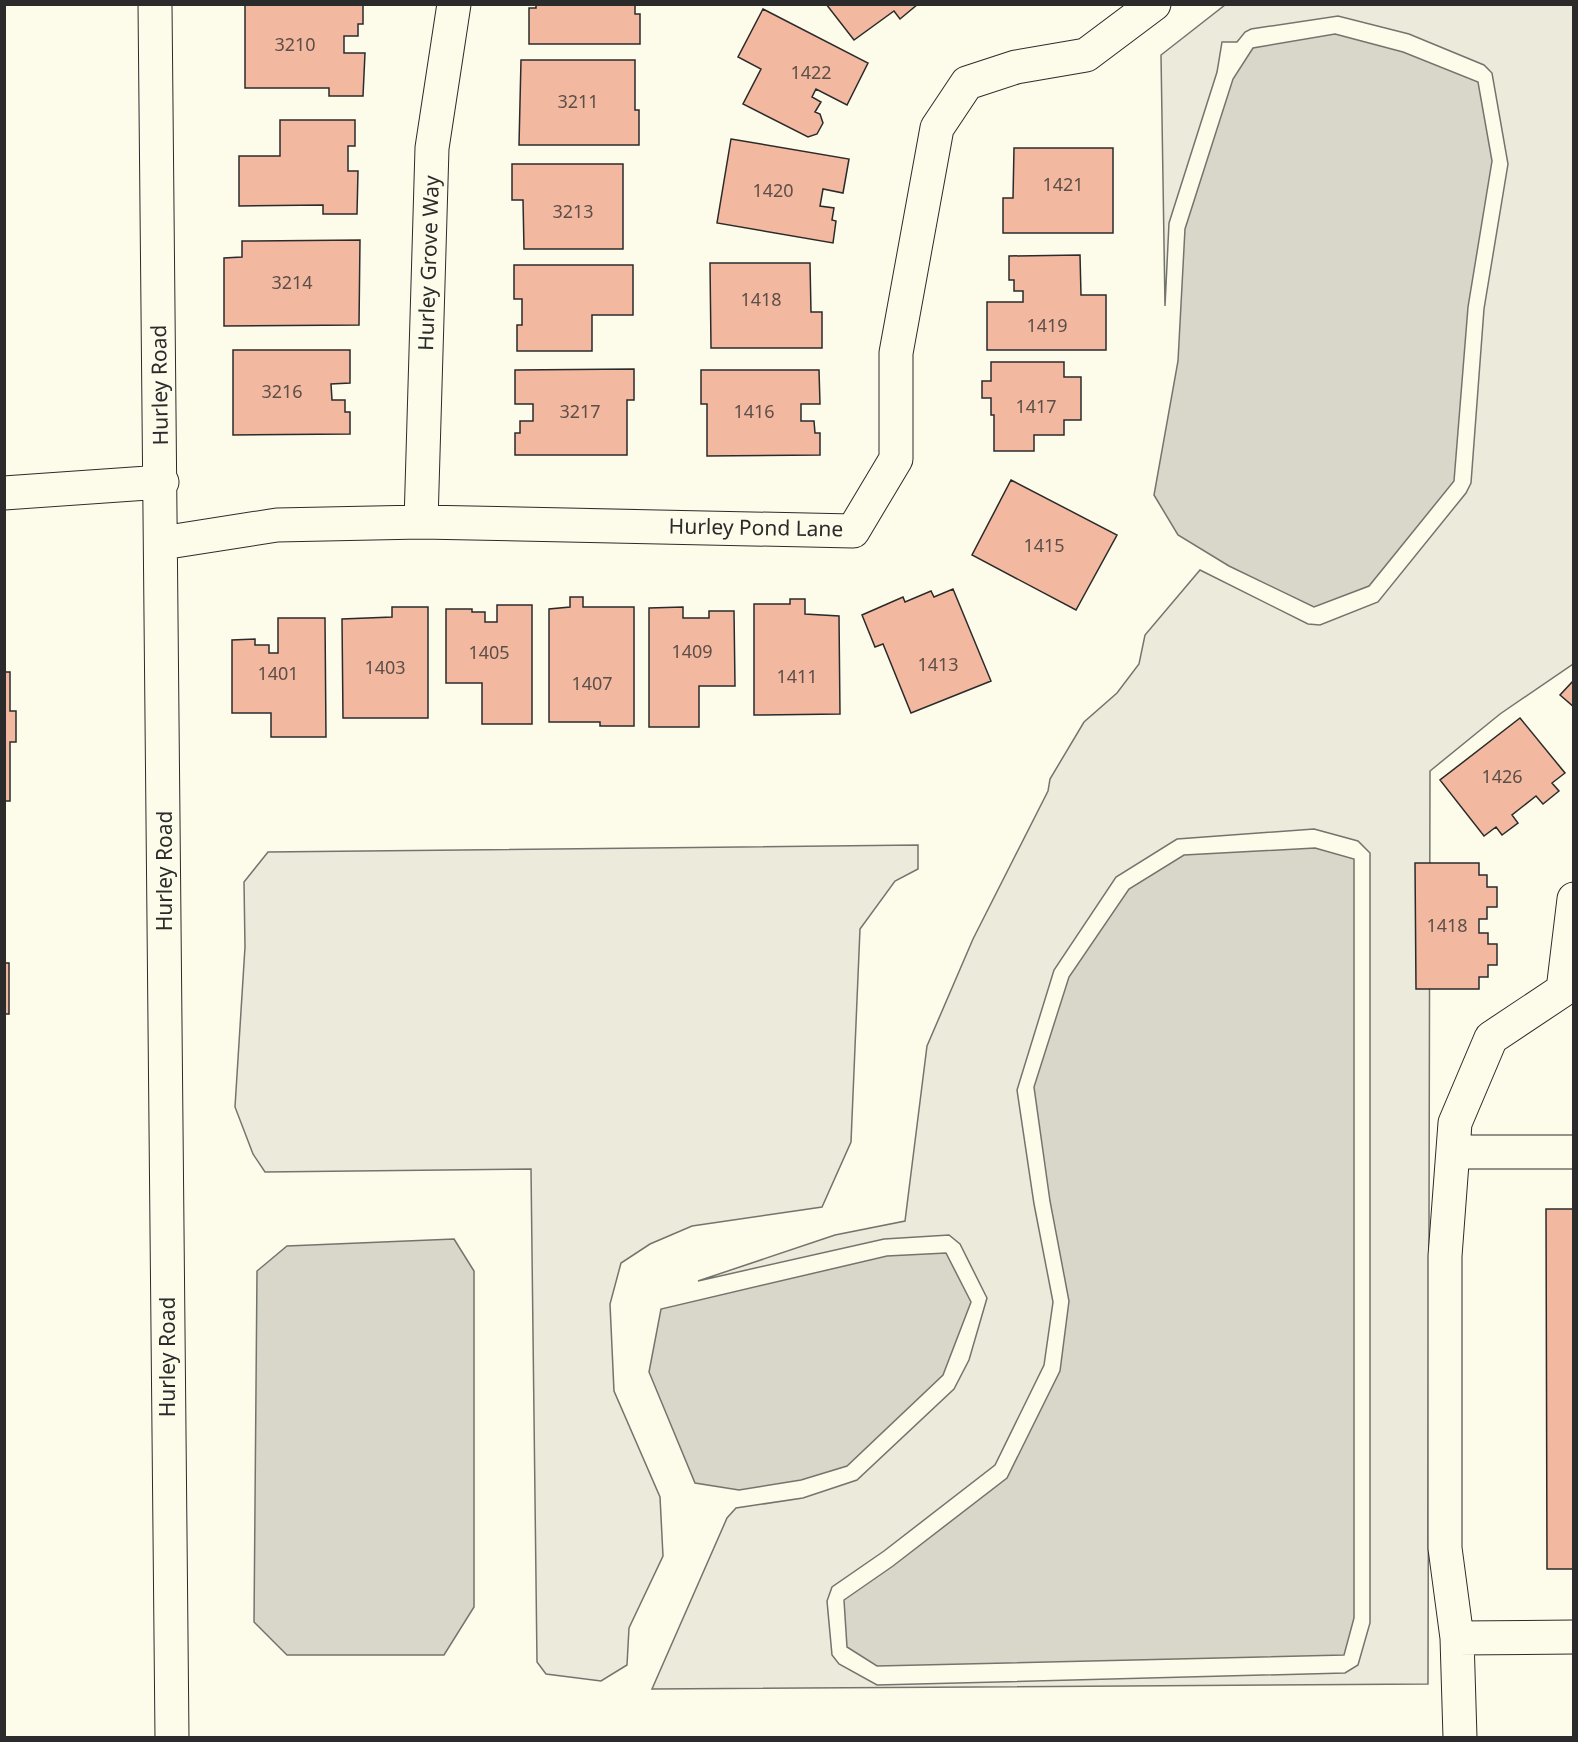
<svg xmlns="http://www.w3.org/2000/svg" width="1578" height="1742" font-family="'Noto Sans',sans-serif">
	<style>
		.green { fill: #ecebdb; stroke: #74746e; stroke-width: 1.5; fill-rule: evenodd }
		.water { fill: #d8d7c9; stroke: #74746e; stroke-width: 1.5 }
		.building { fill: #f2b8a0; stroke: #2b2b2b; stroke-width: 1.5 }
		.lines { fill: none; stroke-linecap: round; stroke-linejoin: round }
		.minor-casing { stroke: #2b2b2b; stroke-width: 35 }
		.minor { stroke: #fdfbea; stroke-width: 33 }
		.labels { text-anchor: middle; stroke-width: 4.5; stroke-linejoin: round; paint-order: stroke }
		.number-label { font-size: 18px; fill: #5d4e48 }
		.street-label { font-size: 21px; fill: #2b2b2b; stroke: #fdfbea }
	</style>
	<rect width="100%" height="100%" fill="#fdfbea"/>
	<path class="green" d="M1225 5H1573V664L1500 714 1430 771 1428 1684 652 1689 727 1518 736 1508 803 1498 857 1480 954 1389 969 1360 987 1298 960 1244 949 1235 884 1239 698 1281 835 1235 905 1221 927 1046 973 939 1048 791 1050 779 1084 722 1117 693 1139 664 1145 635 1200 570 1308 624 1320 625 1378 602 1466 493 1471 483 1484 309 1508 164 1492 73 1484 65 1409 34 1338 16 1251 29 1245 32 1237 42H1222L1217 72 1169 223 1165 306 1161 55ZM1314 829 1358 841 1370 853V1623L1358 1665 1345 1673 877 1685 839 1664 832 1655 827 1601 832 1587 884 1551 995 1465 1044 1365 1053 1302 1034 1204 1017 1090 1054 970 1116 877 1177 839Z
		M918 845V869L895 881 860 929 851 1142 822 1207 692 1226 650 1244 621 1263 610 1304 614 1391 660 1497 663 1556 629 1628 627 1665 601 1681 546 1674 537 1662 531 1169 265 1172 253 1154 235 1107 245 947 244 882 268 852Z"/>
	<path class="water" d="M1335 34 1403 52 1478 82 1492 161 1468 307 1454 481 1369 586 1314 607 1229 566 1178 535 1154 495 1178 361 1185 229 1233 79 1253 48Z
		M1315 848 1354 859V1618L1344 1655 877 1666 847 1647 844 1600 893 1566 1007 1478 1060 1371 1069 1301 1050 1201 1034 1087 1069 977 1129 889 1184 855Z
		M454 1239 474 1271V1607L444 1655H287L254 1622 257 1271 287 1246Z
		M946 1253 971 1302 943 1375 847 1466 801 1480 739 1490 695 1483 649 1372 661 1309 887 1256Z"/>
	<path class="building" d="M245 4H363V24H358V36H344V53H365L363 96H329V88H245Z
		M536 4H635V14H640V44H529V8H536Z
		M826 4H918L900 19 894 11 854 40Z
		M763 9 868 63 847 105 816 89 812 97 821 102 815 112 820 114 823 123 817 134 808 137 743 104 761 69 738 57Z
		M521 60H635V110H639V145H519Z
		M280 120H355V146H348V171H358L357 214H323V205L239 206V156H280Z
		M731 139 849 159 843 193 823 189 820 206 834 208 832 220 836 221 833 243 717 223Z
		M1014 148H1113V233H1003V198H1013Z
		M512 164H623V249H524L523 200H512Z
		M360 240 359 325 224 326V258L242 257V241Z
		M1080 255 1081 295H1106V350H987V302H1023V291H1014V280H1009V256Z
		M710 263H810L811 312H822V348H711Z
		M514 265H633V315H592V351H517V325H522V299H514Z
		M233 350H350V383L331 384 332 400H345V412H350V434L233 435Z
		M991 362H1064V377H1081V420H1064V435H1034V451H994V415H991V398H982V381H991Z
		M634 369V400H627V455H515V433H520V421H533V404H515V370Z
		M701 370H819L820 404H801V421H814L815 433H820V455L707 456V404H701Z
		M1011 480 1117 535 1076 610 972 555Z
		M953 589 991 681 911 713 883 644 875 647 862 615 903 597 905 602 931 591 934 597Z
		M570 597H583V607H634V726H600V722H549V609L570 607Z
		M790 599H805V614L839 616 840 714 754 715V604H790Z
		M497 605H532V724H482V683H446V609H472V612H485V622H497Z
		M392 607H428V718H343L342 619 392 617Z
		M683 607V618H709V611H734L735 686H699V727H649V608Z
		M278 618H325L326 737H271V713H232V640L255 639V645H269V653H278Z
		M4 672H10V711H16V742H10V801H4Z
		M1574 680V707L1560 695Z
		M1520 718 1565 773 1552 783 1559 791 1543 804 1536 796 1512 815 1518 823 1502 835 1496 827 1484 836 1440 780Z
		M1415 863H1479V875H1487V887H1497V907H1487V919H1479V933H1488V944H1497V965H1488V977H1479V989H1416Z
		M4 963H9V1014H4Z
		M1546 1209H1574V1569H1547Z"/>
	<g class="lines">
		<g class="minor-casing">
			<path id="minor" d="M155 4 172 1738
				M4 493 162 482
				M421 522 432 148 454 4
				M162 543 277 525 421 522 853 531 896 459V353L937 128 967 83 1016 67 1086 55 1154 4
				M1453 1152H1574
				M1457 1638 1574 1637
				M1460 1738 1457 1638 1445 1548V1256L1455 1123 1491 1038 1563 990 1574 899"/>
		</g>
		<use href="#minor" class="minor"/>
	</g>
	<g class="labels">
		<g class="number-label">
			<text x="295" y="51">3210</text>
			<text x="811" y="79">1422</text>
			<text x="578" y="108">3211</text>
			<text x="1063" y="191">1421</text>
			<text x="773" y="197">1420</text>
			<text x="573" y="218">3213</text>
			<text x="292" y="289">3214</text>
			<text x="761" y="306">1418</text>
			<text x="1047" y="332">1419</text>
			<text x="282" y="398">3216</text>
			<text x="1036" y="413">1417</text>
			<text x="580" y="418">3217</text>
			<text x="754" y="418">1416</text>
			<text x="1044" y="552">1415</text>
			<text x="692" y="658">1409</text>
			<text x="489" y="659">1405</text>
			<text x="938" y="671">1413</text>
			<text x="385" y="674">1403</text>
			<text x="278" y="680">1401</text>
			<text x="797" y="683">1411</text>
			<text x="592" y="690">1407</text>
			<text x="1502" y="783">1426</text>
			<text x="1447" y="932">1418</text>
		</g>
		<g class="street-label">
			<text transform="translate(429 263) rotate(-88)" y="7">Hurley Grove Way</text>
			<text transform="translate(160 385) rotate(-91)" y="7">Hurley Road</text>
			<text transform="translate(756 528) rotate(1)" y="7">Hurley Pond Lane</text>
			<text transform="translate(165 871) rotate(-90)" y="7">Hurley Road</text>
			<text transform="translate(168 1357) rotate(-90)" y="7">Hurley Road</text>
		</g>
	</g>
	<rect width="1578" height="1742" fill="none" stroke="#2b2b2b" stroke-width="12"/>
</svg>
